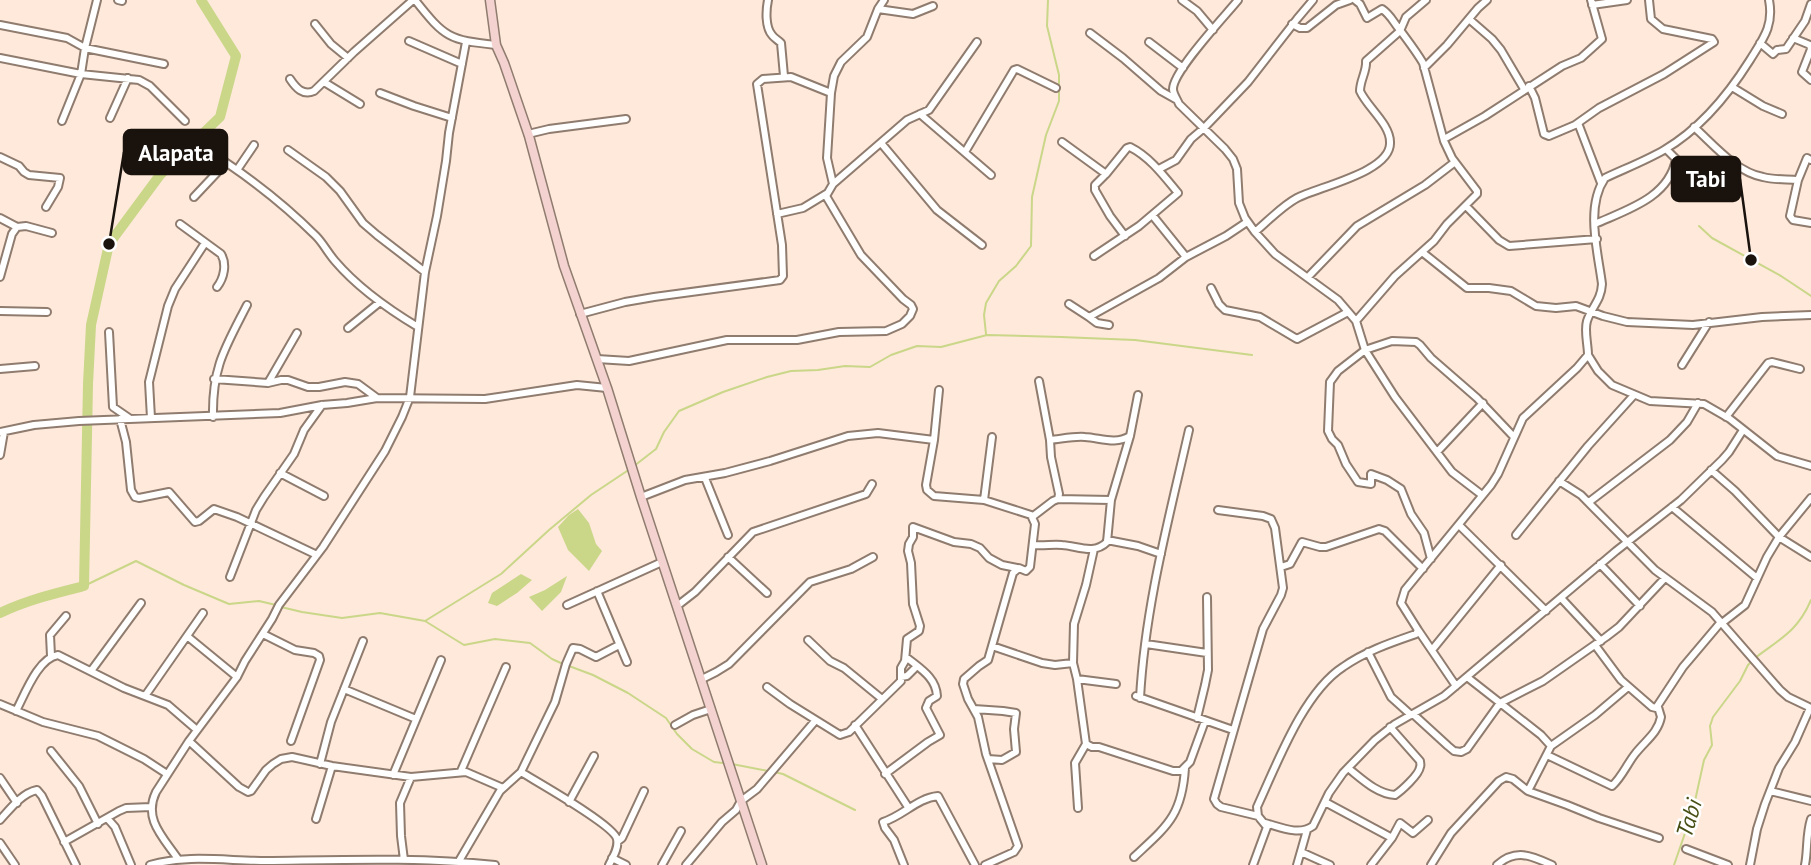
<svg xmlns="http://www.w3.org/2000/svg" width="1811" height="865" font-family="'PT Sans',sans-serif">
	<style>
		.water { fill: #cad688 }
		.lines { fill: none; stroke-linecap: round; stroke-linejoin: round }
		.stream { stroke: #cad688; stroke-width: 2 }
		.river { stroke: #cad688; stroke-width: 10 }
		.street-casing { stroke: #8f7c6f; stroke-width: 10 }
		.secondary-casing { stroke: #8f7c6f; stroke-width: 11 }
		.street { stroke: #fff; stroke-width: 6 }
		.secondary { stroke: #f3d2cf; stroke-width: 8 }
		.labels { text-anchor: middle; stroke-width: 5; stroke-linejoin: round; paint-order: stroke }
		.water-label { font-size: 23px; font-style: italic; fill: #495016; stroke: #fff }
		.leader { fill: none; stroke: #19120d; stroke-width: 2.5 }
		.callout-dot { fill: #19120d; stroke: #fff; stroke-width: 2.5 }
		.callout { fill: #19120d; stroke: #19120d; stroke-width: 2.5 }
		.callout-label { font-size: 23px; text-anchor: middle; font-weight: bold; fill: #fff }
	</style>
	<rect width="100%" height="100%" fill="#fee9db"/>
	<path class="water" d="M578 509 589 523 596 544 602 551 589 571 568 550 558 527 569 515Z
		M521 574 532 580 517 593 497 606 488 603 492 593Z
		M567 576 561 592 542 611 529 597 545 590Z"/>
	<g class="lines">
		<path class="stream" d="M1699 226 1712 238 1781 276 1811 296
			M986 334 984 315 986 303 999 281 1016 266 1031 246 1032 197 1046 135 1059 101V75L1047 26 1048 0
			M634 466 656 449 664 432 679 411 723 392 767 377 791 371 818 370 845 366 870 367 891 355 917 346 941 347 987 335 1061 337 1135 340 1252 355
			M84 586 136 561 184 585 229 604 259 601 276 605
			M281 607 302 612 342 618 380 613 425 621 464 645 495 639 530 643 552 659 563 664
			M425 621 501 574 549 530 591 495 630 469
			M1755 658C1780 639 1798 631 1811 600
			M569 666 593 675 628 693 666 718 677 734 692 749 714 762 723 763
			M732 764 768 771
			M774 772 783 774 855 810
			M1674 865 1693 810 1704 760 1712 745 1710 726 1713 717 1740 681 1748 665 1751 662"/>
		<path class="river" d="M0 613C27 600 56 593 84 586L88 384 91 325 109 244 160 175 220 117 236 56 201 0"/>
		<g class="street-casing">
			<path id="street" d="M97 0 85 48 164 64
				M118 0 122 1
				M415 0C445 38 449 40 496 45
				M768 0C766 10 765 27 772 35 774 38 778 40 781 43L784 76
				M1182 0 1197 11 1213 30
				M1238 0C1225 16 1173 71 1173 89 1173 94 1177 99 1179 104L1225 149 1233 159 1237 169 1239 203 1245 218 1255 232 1275 254 1338 300 1356 321 1365 350 1395 397 1452 472 1482 495
				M1355 0 1360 4 1367 18 1382 9C1391 15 1393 22 1400 30 1408 41 1416 51 1423 63L1444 141 1452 158 1477 191V194L1447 224 1434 241 1395 276 1356 321
				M1592 5 1627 0
				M878 9 913 14 933 6
				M1469 19 1492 39 1501 50 1524 89
				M315 24 331 44 348 58
				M1292 24 1300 28H1307L1336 5 1350 0
				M0 25 67 38 85 48 81 74 62 121
				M1090 33 1123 58 1161 91 1177 100
				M1793 38 1810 45 1811 49 1802 72 1811 80
				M409 41 462 64
				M1149 42 1183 68
				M1760 43 1773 54 1777 50 1786 49 1805 21 1811 4
				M0 58 81 74 139 80 150 86 185 121
				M1424 68 1447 45 1478 8 1487 0
				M290 79C296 88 303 96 314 91L354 52 413 0
				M324 82 360 104
				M1529 86 1535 98 1544 134 1549 136 1575 125 1599 108 1664 74 1714 42 1712 39 1663 29 1651 19 1649 0
				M1732 87 1763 106 1782 114
				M380 93 414 106 452 118
				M920 114 991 175
				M110 118 128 78
				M1578 123 1601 183
				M1694 127C1714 145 1736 172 1763 177 1774 180 1787 179 1798 180
				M528 134 549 129 626 119
				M1444 139 1485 116 1562 66 1581 58 1602 39 1591 0
				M1062 142 1106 174 1127 148 1130 147C1150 157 1164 176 1178 193L1139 226 1094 256
				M881 143 937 210 982 245
				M197 144C240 170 280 200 316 236 323 243 328 253 335 261 358 288 388 309 418 327
				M288 150 326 177 340 191 363 223 377 235 425 272
				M965 152 1014 70 1017 69 1056 88
				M0 157 19 166 24 172 29 175 60 178 58 187 46 207
				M1811 160 1807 158 1798 180 1790 216 1793 220 1811 223
				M1159 169 1176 160 1191 139 1204 128 1248 82 1297 19 1313 0
				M237 170 254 145
				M1106 174 1095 185V190L1110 216 1125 236
				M833 184 907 120 929 110 977 42
				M194 197 226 163
				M1466 206 1499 240 1509 246 1597 239
				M777 214 803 208 826 194
				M1153 216 1186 257
				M0 218 17 227
				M180 224 221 254C227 264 224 278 217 287
				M1595 224C1626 210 1669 198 1676 159L1666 149
				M1255 232C1268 221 1282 206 1297 198 1317 187 1392 172 1390 142 1390 124 1367 107 1360 91 1360 80 1367 71 1366 61L1400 31 1406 17 1426 0
				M1422 252 1467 288H1489L1511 291 1536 306 1556 308 1576 306 1603 316 1627 322 1693 325 1762 317 1811 315
				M0 277 12 234 17 227 26 226 52 233
				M1308 277 1357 226 1425 185 1455 162
				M1211 288 1219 304 1225 310 1260 317 1297 339 1348 312
				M1069 304 1089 317
				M0 311 47 312
				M580 314 625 302 654 297 780 280 783 276 782 245 757 84 763 79 791 77 831 93
				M1109 325 1097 323 1089 317 1159 278 1186 257 1226 236 1247 222
				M348 328 380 302
				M109 332 113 407 129 418
				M1588 355 1598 371 1612 385 1650 401 1704 404 1730 419 1777 456 1811 466
				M597 359 629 361 727 340H797L839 332 886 331 902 324 910 316 913 309 911 305 903 299 861 255 826 196 833 184 827 158 831 93 834 76 841 62 867 37 878 9 884 0
				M1682 365 1709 322
				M0 369 35 366
				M214 379 268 383 281 380H288L308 387H319L345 382 358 384 377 398
				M268 383 297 333
				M213 417C212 367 225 348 247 305
				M1726 417 1768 363 1772 362 1800 369
				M151 418 149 382 168 306 175 289 205 243
				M120 419 126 442 131 490 135 497 139 498 169 492 195 522 199 521 214 509 237 517 317 555
				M0 432 34 425 79 421 280 413 322 405 347 403 377 398 485 399 577 385 607 388
				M934 440 939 390
				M1050 440C1061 439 1074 436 1085 437 1101 438 1115 445 1130 436
				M1437 452 1483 403
				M0 455 4 432H1
				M1711 470 1735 491 1779 537 1811 557
				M280 473 324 496
				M705 478 728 535
				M1559 481 1581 495 1655 570 1712 612 1780 690 1788 697 1811 708
				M641 497 685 480 725 473 770 461 848 436 878 433 934 440 926 485 927 490 934 496 984 500 1031 515 1035 524 1030 567 1026 571 1019 568 1013 573 988 660 979 666 964 679 963 684 968 699 978 717 986 754 1018 846 1014 852 985 865
				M1058 499 1111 500
				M984 500 992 437
				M1589 502 1670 440 1687 422 1698 403
				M1672 507 1757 578
				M1218 510 1263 516 1271 519 1275 528 1283 588 1281 595 1263 629 1214 799 1217 804 1221 807 1258 816
				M1032 517 1053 501 1058 499 1059 494 1051 457 1050 440 1039 381
				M1459 525 1546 611
				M1516 535 1588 446 1634 395
				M1107 540 1138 546 1161 554
				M1033 545C1044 546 1053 544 1062 545 1078 546 1094 555 1107 542L1111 500 1130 436 1138 395
				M1094 549 1086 585 1074 624 1073 663 1077 679 1116 684
				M728 557 767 593
				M1431 559 1424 533 1411 514 1401 489 1387 480 1371 474V484L1358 482 1346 464 1338 445 1332 439 1328 431 1330 382 1338 371 1365 350 1392 341 1416 342 1420 345 1431 358 1477 398 1514 437
				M1600 564 1640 606
				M1281 567 1290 564 1302 542 1320 547H1326L1379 529 1385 531 1423 569
				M230 577 256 510 264 497 294 454 304 430 322 405
				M597 591 627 662
				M1561 598 1601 641
				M567 605 662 562
				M677 606 695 592 753 532 866 494 872 484
				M1722 623 1745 605 1767 557 1779 537 1811 498
				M1418 630 1456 686
				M263 634 295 650 314 653 319 656 320 660 291 741
				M187 636 237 677
				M808 640 830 661 844 668 882 699
				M1146 644 1207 653
				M1595 645 1621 680 1652 707 1656 708 1683 667 1721 622
				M992 646 1042 663 1055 665 1073 663
				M1432 650 1501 565
				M1368 652 1391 697 1411 715
				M51 656 50 635 66 616
				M91 671 141 603
				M901 677 907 676 917 666
				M702 679 716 672 729 664 810 582 851 569 873 557
				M1077 679 1086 744 1092 747H1099L1173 771H1181L1190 762 1205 721
				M767 687 790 704 840 735 849 732 901 681V668L905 661 907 639 919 631 920 626 913 604 911 563 908 551 909 544 913 537V527L954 542 971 544 980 548 989 558 1002 565 1017 568
				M344 689 416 719
				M145 696 203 613
				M1136 696 1233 730
				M1140 698C1145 607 1169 518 1189 430
				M0 704 43 722 98 736 144 759 167 774
				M974 709 1003 711 1016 713 1014 729 1016 752 1002 760 988 759
				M16 711C25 694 38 658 58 655L124 688 168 705 197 730
				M1413 714 1448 746 1454 751 1461 752 1467 749 1500 703 1543 681 1606 637 1619 627 1665 578
				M1197 718 1205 685 1208 670 1207 597
				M675 725 693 715 711 709
				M855 725 908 807
				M189 741 239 787 248 792 251 791 266 770 273 764 281 759 292 757 332 766 411 777 466 772 503 788
				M1551 746 1595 715 1628 687
				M51 751 79 786 98 824
				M1547 755 1612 786C1622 777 1627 764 1635 754 1645 741 1658 733 1661 717L1658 707
				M320 764 331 722 363 641
				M1348 768C1362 779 1377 794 1395 795 1401 791 1419 775 1420 767 1421 765 1420 763 1420 761L1390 727
				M461 771 506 667
				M521 772C537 782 614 825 617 839 619 848 613 857 609 865
				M885 774 928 742 940 735 926 708 929 701 937 696C936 677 919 668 906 657
				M393 775 441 660
				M0 778 17 803
				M1528 791 1567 805 1599 818 1659 838
				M1770 791 1811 801
				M569 802 594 756
				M1325 802 1392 838 1400 823 1413 833 1428 820
				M1078 808 1075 763 1086 744
				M107 818 115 827 131 865
				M316 819 332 766
				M0 820C10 809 22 793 37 790L42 796 76 865
				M1265 823C1280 827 1299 836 1313 826L1329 793 1343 773 1375 740 1395 724 1444 696 1616 551 1681 500 1722 460 1729 452 1743 430
				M618 841 622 838 644 791
				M64 842 119 811 126 808 151 807
				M0 843 15 865
				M1686 849 1728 865
				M1301 852 1330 865
				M1134 857C1167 826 1182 816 1185 768
				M612 858 626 865
				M178 859C163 837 143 819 156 792L189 741 237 677 245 661 272 619 279 605 323 547 385 451 402 417 410 397 425 272 437 216 446 161 449 133 466 42
				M404 860 401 836 400 803 411 777
				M459 861 500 791 521 772 555 702 566 664 573 648 580 649 596 657 619 645
				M150 865C187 854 227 861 266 861 342 860 419 857 495 865
				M662 865 681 831
				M686 865 722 822 736 810 741 801 757 789 815 721
				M904 865 894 840 885 828 883 822C903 816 917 798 938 796L975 865
				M1253 865 1267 827 1258 816 1257 807C1277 764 1303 693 1343 667 1366 651 1390 643 1416 634L1418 630 1401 603 1405 590 1491 485 1498 474 1523 418 1577 368 1588 355C1588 344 1584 331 1587 321 1592 306 1601 301 1602 284 1598 252 1585 207 1605 178 1624 169 1645 161 1664 150 1700 129 1728 95 1750 60 1763 39 1774 26 1769 0
				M1297 865 1307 830
				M1371 865 1392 838
				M1431 865 1451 833 1499 781 1506 777 1513 779 1528 791 1551 746 1541 735 1467 677
				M1497 865C1516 848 1532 856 1552 865
				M1750 865 1757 829 1765 804 1779 768 1795 742 1810 708
				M1805 865C1808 850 1806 834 1811 819"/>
		</g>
		<g class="secondary-casing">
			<path id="secondary" d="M490 0 496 45 504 63 529 136 564 266 607 388 641 497 762 865"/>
		</g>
		<use href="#street" class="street"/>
		<use href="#secondary" class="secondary"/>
	</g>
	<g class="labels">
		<g class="water-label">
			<text transform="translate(1689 818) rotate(-73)" y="8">Tabi</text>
		</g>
	</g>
	<path class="leader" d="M109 244L124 152M1751 260L1740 179"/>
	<g class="callout-dot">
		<circle cx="109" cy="244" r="7"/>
		<circle cx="1751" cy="260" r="7"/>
	</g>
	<g class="callout">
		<rect x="124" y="130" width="103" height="44" rx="7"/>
		<rect x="1672" y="157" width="68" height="44" rx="7"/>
	</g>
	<g class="callout-label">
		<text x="176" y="161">Alapata</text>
		<text x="1706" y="187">Tabi</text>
	</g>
</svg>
